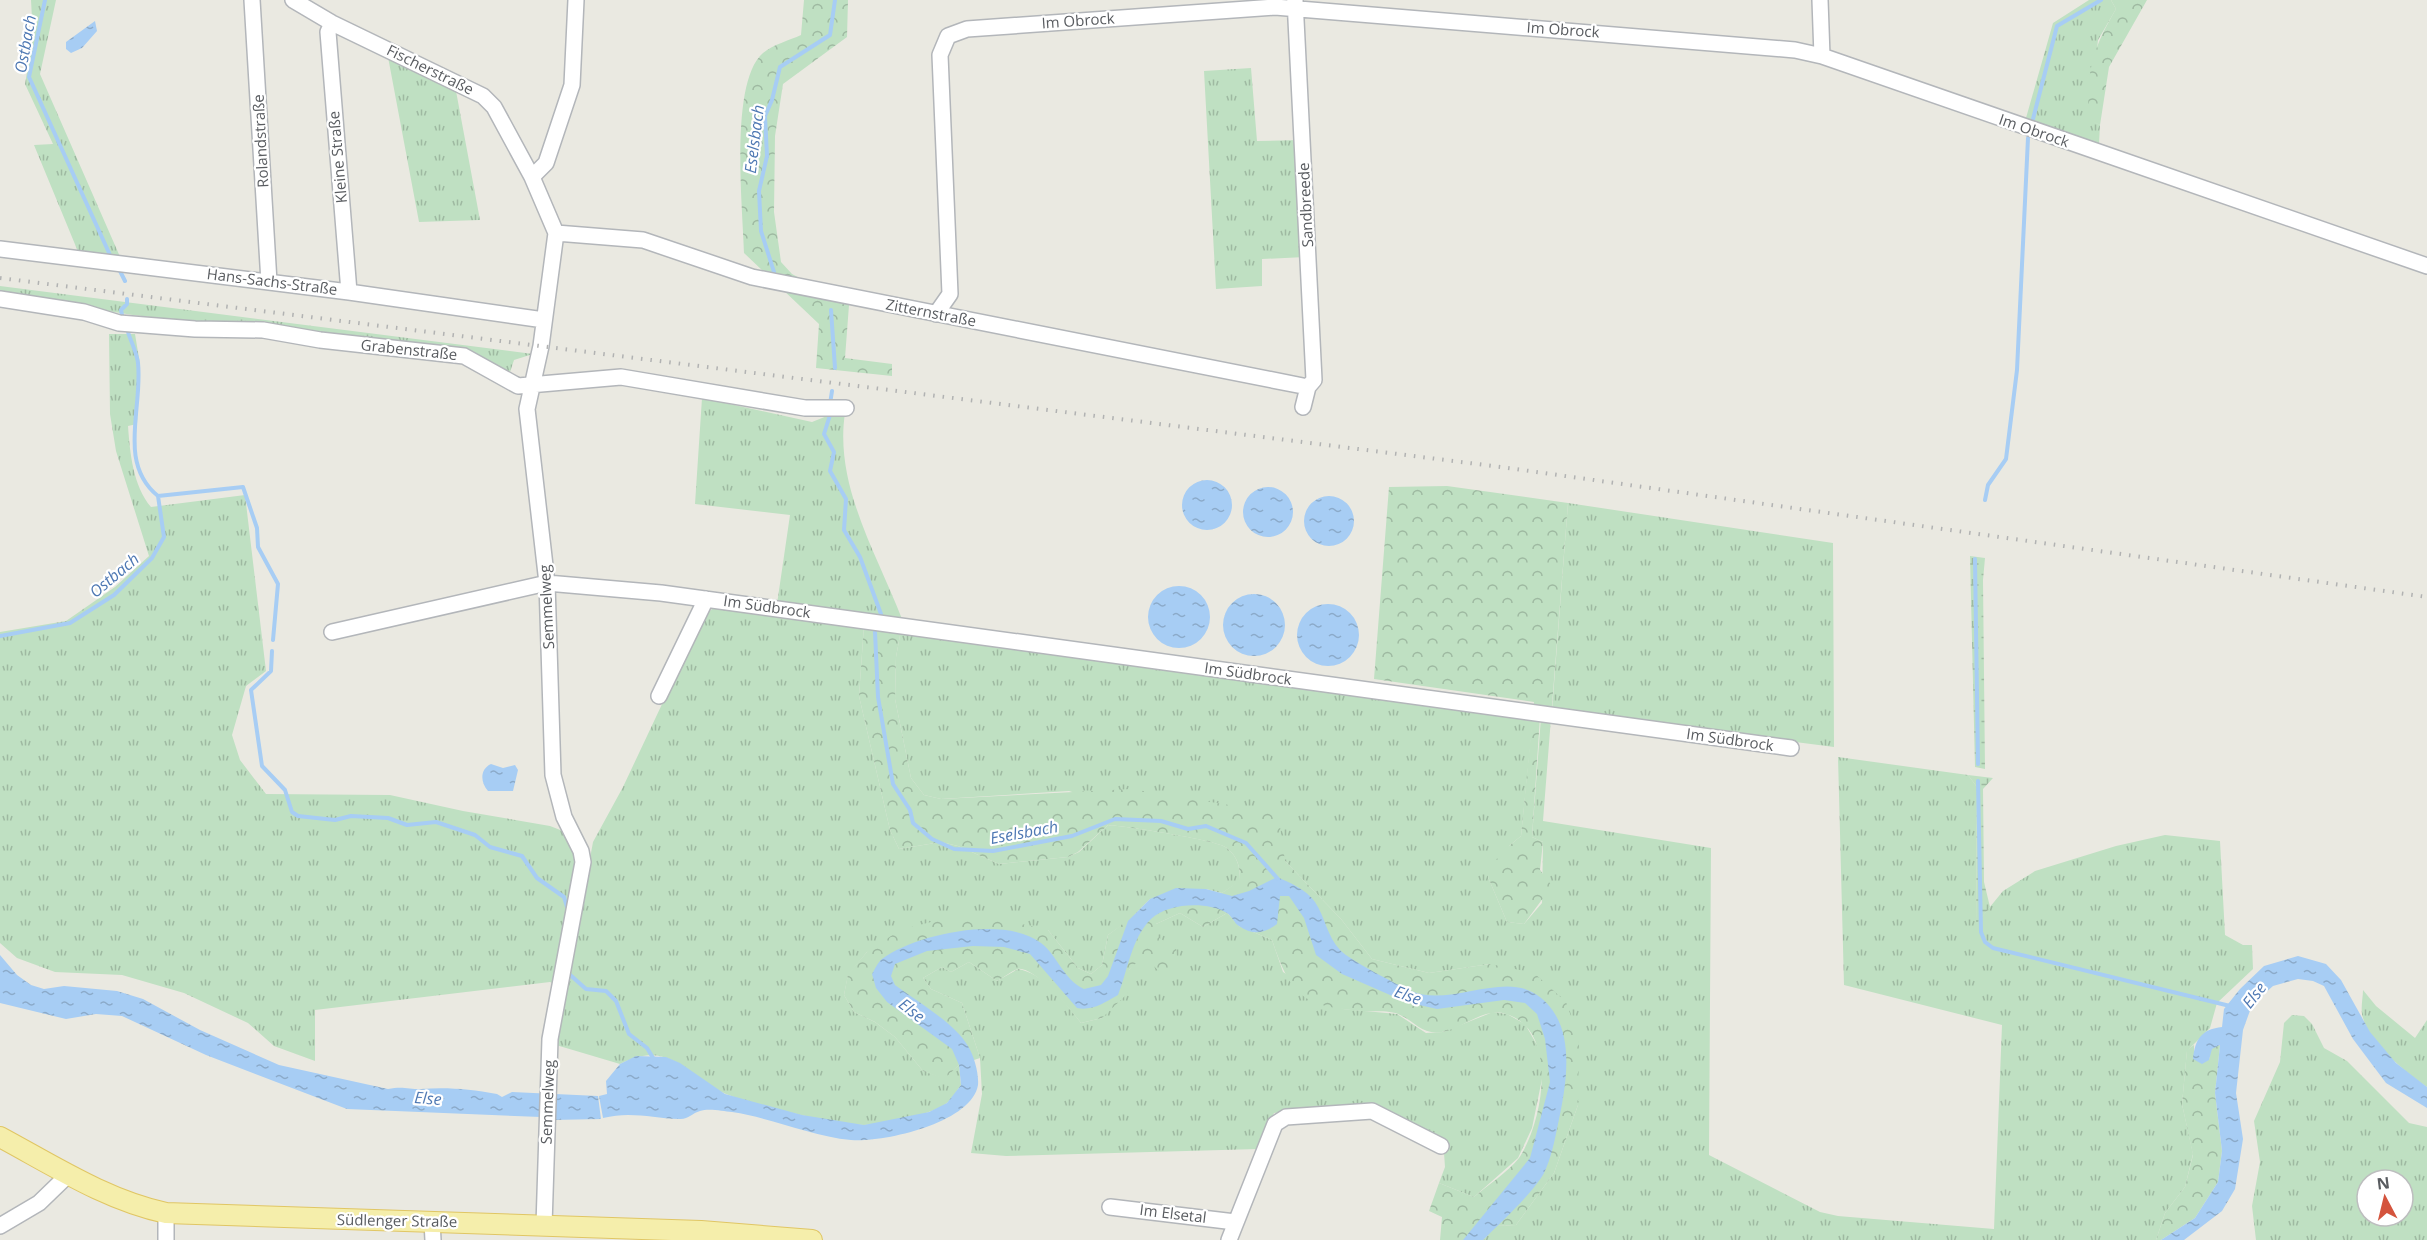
<svg xmlns="http://www.w3.org/2000/svg" width="2427" height="1240" font-family="'Open Sans',sans-serif">
	<style>
		.grass { fill: url(#grass-tufts); fill-rule: evenodd }
		.forest { fill: url(#forest-crowns) }
		.wetland { fill: url(#wetland-marsh) }
		.water { fill: url(#water-ripples) }
		.lines { fill: none; stroke-linecap: round; stroke-linejoin: round }
		.stream { stroke: #a7cdf4; stroke-width: 4 }
		.minor-casing { stroke: #b3b6ba; stroke-width: 18 }
		.major-casing { stroke: #e0c664; stroke-width: 22 }
		.minor { stroke: #fff; stroke-width: 15 }
		.major { stroke: #f5eeab; stroke-width: 20 }
		.rail { stroke: #b1b2b2; stroke-width: 4; stroke-dasharray: 1.5 8; stroke-linecap: butt }
		.labels { text-anchor: middle; stroke-width: 4.5; stroke-linejoin: round; paint-order: stroke }
		.street-label { font-size: 15px; fill: #595c60; stroke: #fff }
		.water-label { font-size: 16px; font-style: italic; fill: #4e78b3; stroke: #fff }
	</style>
	<defs>
		<pattern id="grass-tufts" width="24" height="20" patternUnits="userSpaceOnUse" patternTransform="scale(1.5)"><rect width="24" height="20" fill="#bfe0c2"/><path d="M3 7l-1-3M5 7V3M7 7l1-3M15 17l-1-3M17 17v-4M19 17l1-3" fill="none" stroke="#9eb9a1"/></pattern>
		<pattern id="forest-crowns" width="20" height="18" patternUnits="userSpaceOnUse" patternTransform="scale(1.5)"><rect width="20" height="18" fill="#bfe0c2"/><path d="M2 6a3 3 0 1 1 6 0M12 15a3 3 0 1 1 6 0" fill="none" stroke="#9eb9a1"/></pattern>
		<pattern id="wetland-marsh" width="20" height="14" patternUnits="userSpaceOnUse" patternTransform="scale(1.5)"><rect width="20" height="14" fill="#bfe0c2"/><path d="M1 5h8M5 5V1M11 12h8M15 12V8" fill="none" stroke="#9eb9a1"/></pattern>
		<pattern id="water-ripples" width="26" height="14" patternUnits="userSpaceOnUse" patternTransform="scale(1.5)"><rect width="26" height="14" fill="#a7cdf4"/><path d="M2 4q2-2 4 0t4 0M15 11q2-2 4 0t4 0" fill="none" stroke="#8baac9"/></pattern>
	</defs>
	<rect width="100%" height="100%" fill="#eae9e1"/>
	<path class="grass" d="M31 0H56L40 74 121 259 79 254 34 145 53 144 25 84 33 37Z
		M2089 0H2111L2116 9 2098 40 2089 119 2100 125 2099 144 2026 118 2053 23Z
		M388 57 456 91 480 220 419 222Z
		M1251 68 1257 141 1299 140 1305 257 1262 259V286L1216 289 1204 71Z
		M0 286 533 354 514 360 510 372 474 353 133 315 0 294Z
		M109 334H135L140 364 137 424 128 426C130 453 133 486 151 507L245 495 266 671 246 686 232 735 240 760 266 794 390 795 463 811 550 826 568 833 578 866 555 984 550 982 315 1010V1061L274 1046 248 1023 184 993 122 975 55 972 17 958 0 943V632L66 621 115 587 149 556 116 451 110 414Z
		M702 398 812 422 827 416 845 413C834 485 877 554 902 619L777 604 790 515 695 504Z
		M1568 503 1833 543 1834 747 1552 710Z
		M718 605 864 625 859 696 890 830 899 849 941 842 958 846 999 864 1068 857 1079 852 1108 825C1124 826 1219 840 1227 848 1238 857 1240 867 1240 881L1222 893 1206 889 1150 899 1128 921 1108 935 1102 965 1091 974 1078 968 1048 930 867 952 848 975 844 995 854 1012 875 1022 895 1037 923 1071 944 1078 959 1065 961 1085C957 1090 953 1098 947 1103 935 1114 881 1125 864 1125 835 1125 754 1105 726 1094 685 1077 672 1038 620 1064L556 1045 593 842 623 787 704 615Z
		M901 630 1533 719 1521 836 1509 846 1488 877 1507 922 1524 924 1542 903 1543 842 1532 837 1541 717 1551 718 1543 821 1711 848 1709 1155 1820 1212 1838 1216 1994 1229 2002 1025 1844 985 1838 757 1968 775 1977 787 1976 924 2003 891 2035 871 2116 846 2165 835 2220 841 2225 935 2243 945H2252L2253 969 2217 1003 2210 1028 2187 1051 2182 1104 2193 1154 2185 1187 2165 1213 2156 1240H1483L1496 1226 1516 1225 1554 1173 1578 1105 1490 964 1429 973 1372 959 1341 919 1285 861 1069 791 941 799 924 795 911 778 895 699 896 657Z
		M1180 913 1203 927 1227 913 1239 926 1272 940 1283 972 1343 1009 1397 1014 1426 1033 1443 1032 1493 1012 1507 1014 1525 1024 1541 1052 1543 1074 1532 1128 1518 1158 1474 1197 1439 1183 1445 1167 1443 1139 1373 1104 1274 1113 1258 1149 1006 1156 971 1153 982 1094 980 1058 962 1003 931 989 923 978 942 967 951 972 969 962 997 981 1018 969C1044 973 1066 1004 1081 1023L1102 1018 1129 970 1156 936V924Z
		M2363 990 2376 1006 2415 1038 2427 1020V1087C2407 1074 2369 1042 2363 1018 2360 1010 2363 998 2363 990Z
		M2292 1015 2304 1016 2312 1024 2324 1048 2347 1061 2409 1123 2427 1127V1240H2256L2252 1206 2260 1162 2254 1121 2280 1062 2284 1023ZM2367 1180H2403V1216H2367Z"/>
	<path class="forest" d="M804 0H848L847 37 783 84 775 136 774 212 781 262 792 274 849 305 845 358 892 364V376L816 368 819 324 744 253C743 210 729 82 763 53 772 45 790 40 801 35Z
		M2111 0H2147L2109 67 2100 125 2089 120C2086 72 2092 50 2116 9Z
		M1447 486 1568 503 1551 718 1540 717 1532 837 1543 842 1540 870 1552 886 1524 924 1507 922 1488 877 1494 860 1501 857 1502 847 1509 846 1521 836 1534 702 1374 679 1389 487Z
		M864 625 901 630 896 657 895 699 911 778 924 795 941 799 1131 789 1278 813 1285 861 1341 919 1372 959 1429 973 1490 964 1534 973 1566 1002 1579 1039 1578 1105 1554 1173 1516 1225 1496 1226 1483 1240H1440L1442 1217 1429 1211 1439 1183 1474 1197C1488 1185 1508 1172 1519 1158 1543 1123 1560 1030 1506 1014 1484 1007 1464 1028 1442 1032 1421 1035 1415 1021 1398 1014 1388 1010 1372 1012 1362 1011 1302 1006 1291 996 1272 940L1239 926 1227 913 1203 927 1180 913 1156 924V936L1176 948 1178 971 1160 972 1143 956 1129 970 1127 994 1102 1018 1081 1023C1072 1011 1034 966 1018 969 1011 971 1003 978 997 981L969 962 951 972 942 967 923 978 931 989 962 1003 980 1058 959 1065 944 1079 923 1071 895 1037 875 1022 854 1012 844 995 848 974 867 952 900 930 954 916 990 917 1048 930 1078 968 1091 974 1102 965 1108 935C1153 903 1160 878 1222 893L1240 880C1240 867 1238 857 1227 848 1218 840 1124 826 1108 825L1078 852 1068 857 999 864 958 846 941 842 899 849 890 830 859 696Z
		M2194 1045V1059L2209 1060 2211 1049 2220 1045 2215 1093 2222 1151 2218 1182 2195 1218 2161 1240H2156L2165 1213 2185 1187 2193 1155 2182 1104 2187 1050Z"/>
	<path class="wetland" d="M1970 556 1985 558 1983 580 1985 769 1975 767Z
		M1968 775 1993 778 1983 789 1984 882 1990 907 1976 925 1977 787Z"/>
	<path class="water" d="M95 21 97 31 82 48 71 53 66 49V42Z
		M1182 505a25 25 0 1 1 50 0a25 25 0 1 1-50 0Z
		M1243 512a25 25 0 1 1 50 0a25 25 0 1 1-50 0Z
		M1304 521a25 25 0 1 1 50 0a25 25 0 1 1-50 0Z
		M1148 617a31 31 0 1 1 62 0a31 31 0 1 1-62 0Z
		M1223 625a31 31 0 1 1 62 0a31 31 0 1 1-62 0Z
		M1297 635a31 31 0 1 1 62 0a31 31 0 1 1-62 0Z
		M491 764 503 768 515 765 518 770 513 791H488C480 782 480 769 491 764Z
		M1277 877C1290 883 1306 889 1315 902 1325 917 1327 936 1340 950 1351 961 1396 984 1411 991 1447 1007 1499 974 1532 992 1579 1018 1567 1082 1558 1124 1555 1139 1551 1159 1544 1173 1533 1193 1500 1223 1483 1240H1463L1530 1158 1550 1082 1545 1039 1537 1014 1525 1003 1504 1000 1437 1009 1406 1002 1342 974 1316 955 1304 918 1289 896H1280L1277 924C1265 933 1253 936 1239 926 1234 923 1232 916 1227 913 1207 901 1168 903 1151 919 1131 939 1128 970 1118 995 1104 1003 1092 1011 1077 1008L1030 954 1004 947 973 946 927 951 895 964 891 976 895 985C916 1001 955 1023 968 1046 974 1056 979 1073 978 1085 972 1123 882 1143 851 1140 811 1136 772 1118 732 1112 723 1111 708 1108 700 1111 692 1113 688 1120 679 1119 652 1118 630 1111 603 1118L599 1096 607 1094 606 1081 620 1064 636 1056 666 1057 680 1063 725 1094 802 1115 864 1125 929 1112 947 1103 961 1085 959 1065 952 1049 887 1002 876 988 872 974C875 969 878 962 882 959 916 934 1005 915 1041 943 1058 956 1063 979 1084 989L1101 985 1108 976 1128 921 1150 899 1176 888 1206 889 1232 896 1249 891Z
		M0 955 17 975 31 985 44 989 64 986 117 991 143 999 200 1030 279 1065 388 1089C402 1086 408 1089 421 1089 447 1087 470 1089 497 1094L502 1097 512 1092 598 1096 601 1119 552 1120 541 1117 347 1109 206 1055 122 1016 96 1014 66 1019 0 1003Z
		M2298 956 2326 964 2341 980 2370 1032 2396 1063 2427 1087V1108L2386 1083 2353 1039 2324 986 2313 981 2298 979 2273 986 2252 1005 2243 1030 2236 1093 2243 1139 2235 1189 2222 1211 2184 1240H2161L2195 1218 2218 1182 2222 1151 2215 1093 2220 1045 2212 1049 2209 1060 2202 1064 2193 1059C2195 1039 2202 1029 2222 1027L2224 1009 2240 989 2264 966Z"/>
	<g class="lines">
		<path class="stream" d="M45 0 29 77 110 255
			M2033 119 2057 26 2101 0
			M119 269 125 281
			M774 272 761 231 759 191 767 156 765 116 772 100 780 67 830 35 835 0
			M831 310 835 368
			M122 315 121 310 127 304V299
			M830 404 832 391
			M830 415 824 434 834 452 830 471 846 499 844 530 860 557 881 614
			M158 496 243 487 257 528 258 547 278 584 273 640
			M1985 500 1988 485 2006 459 2017 370 2028 138
			M1975 559 1978 764
			M875 632 878 697 893 784 910 810 913 823 932 839 954 849 993 851 1072 836 1115 819 1161 821 1188 829 1206 826 1246 843 1278 879
			M0 636 70 623 114 595 152 558 164 537 158 496C117 463 143 408 138 363 137 353 131 342 128 332
			M272 651 271 671 251 690 262 766 285 790 292 812 298 816 335 820 351 816 388 818 407 825 436 822 475 835 490 847 522 856 537 878 564 897 567 907
			M1978 781 1981 932 1985 942 1993 948 2230 1006
			M568 973 586 989 606 991 616 1001 629 1034 647 1048 655 1061"/>
		<g class="minor-casing">
			<path id="minor" d="M252 0 269 282
				M293 0 332 23 483 96 494 107 532 177 556 233 541 346 527 409 547 583 553 775 564 817 581 851 583 862 550 1039 544 1225
				M1295 0 1314 380 1308 387 1303 407
				M1820 0 1822 56
				M332 23 328 32 349 292
				M532 177 546 163 572 85 576 0
				M556 233 643 240 752 277 1308 387
				M0 249 349 292 544 320
				M0 299 84 312 119 323 195 329 263 330 320 340 464 356 518 386 621 377 805 408H846
				M936 314 950 294 940 55 948 36 967 29 1275 7 1795 50 1822 56 2427 266
				M332 632 547 583 661 593 1791 748
				M659 696 706 599
				M1110 1207 1235 1222
				M432 1222 433 1240
				M0 1226 39 1203 69 1174
				M166 1240V1213
				M1229 1240 1275 1124 1286 1117 1372 1111 1441 1146"/>
		</g>
		<g class="major-casing">
			<path id="major" d="M0 1137C54 1166 106 1200 166 1213L701 1231 812 1240"/>
		</g>
		<use href="#minor" class="minor"/>
		<use href="#major" class="major"/>
		<path class="rail" d="M0 278 1501 467 2427 597"/>
	</g>
	<g class="labels">
		<g class="street-label">
			<text transform="translate(1078 21) rotate(-4)" y="5">Im Obrock</text>
			<text transform="translate(1563 30) rotate(4)" y="5">Im Obrock</text>
			<text transform="translate(430 70) rotate(26)" y="5">Fischerstraße</text>
			<text transform="translate(2034 131) rotate(19)" y="5">Im Obrock</text>
			<text transform="translate(261 141) rotate(-93)" y="5">Rolandstraße</text>
			<text transform="translate(338 157) rotate(-95)" y="5">Kleine Straße</text>
			<text transform="translate(1306 205) rotate(-93)" y="5">Sandbreede</text>
			<text transform="translate(272 282) rotate(7)" y="5">Hans-Sachs-Straße</text>
			<text transform="translate(931 313) rotate(11)" y="5">Zitternstraße</text>
			<text transform="translate(409 350) rotate(6)" y="5">Grabenstraße</text>
			<text transform="translate(547 607) rotate(-93)" y="5">Semmelweg</text>
			<text transform="translate(767 607) rotate(8)" y="5">Im Südbrock</text>
			<text transform="translate(1248 674) rotate(8)" y="5">Im Südbrock</text>
			<text transform="translate(1730 740) rotate(8)" y="5">Im Südbrock</text>
			<text transform="translate(548 1102) rotate(-88)" y="5">Semmelweg</text>
			<text transform="translate(1173 1214) rotate(7)" y="5">Im Elsetal</text>
			<text transform="translate(397 1221) rotate(1)" y="5">Südlenger Straße</text>
		</g>
		<g class="water-label">
			<text transform="translate(25 44) rotate(-80)" y="6">Ostbach</text>
			<text transform="translate(754 139) rotate(-83)" y="6">Eselsbach</text>
			<text transform="translate(114 575) rotate(-40)" y="6">Ostbach</text>
			<text transform="translate(1024 832) rotate(-10)" y="6">Eselsbach</text>
			<text transform="translate(1408 995) rotate(20)" y="6">Else</text>
			<text transform="translate(2254 995) rotate(-52)" y="6">Else</text>
			<text transform="translate(912 1010) rotate(38)" y="6">Else</text>
			<text transform="translate(428 1098) rotate(4)" y="6">Else</text>
		</g>
	</g>
	<g transform="translate(2385 1198) rotate(353)"><circle r="28" fill="#ffffff" stroke="#bdbebf" stroke-width="1.5"/>
	<path d="M0-4.5L10 22L0 15L-10 22Z" fill="#d4543d"/>
	<text y="-9" font-size="16" font-weight="bold" text-anchor="middle" fill="#595c60">N</text>
	</g>
</svg>
